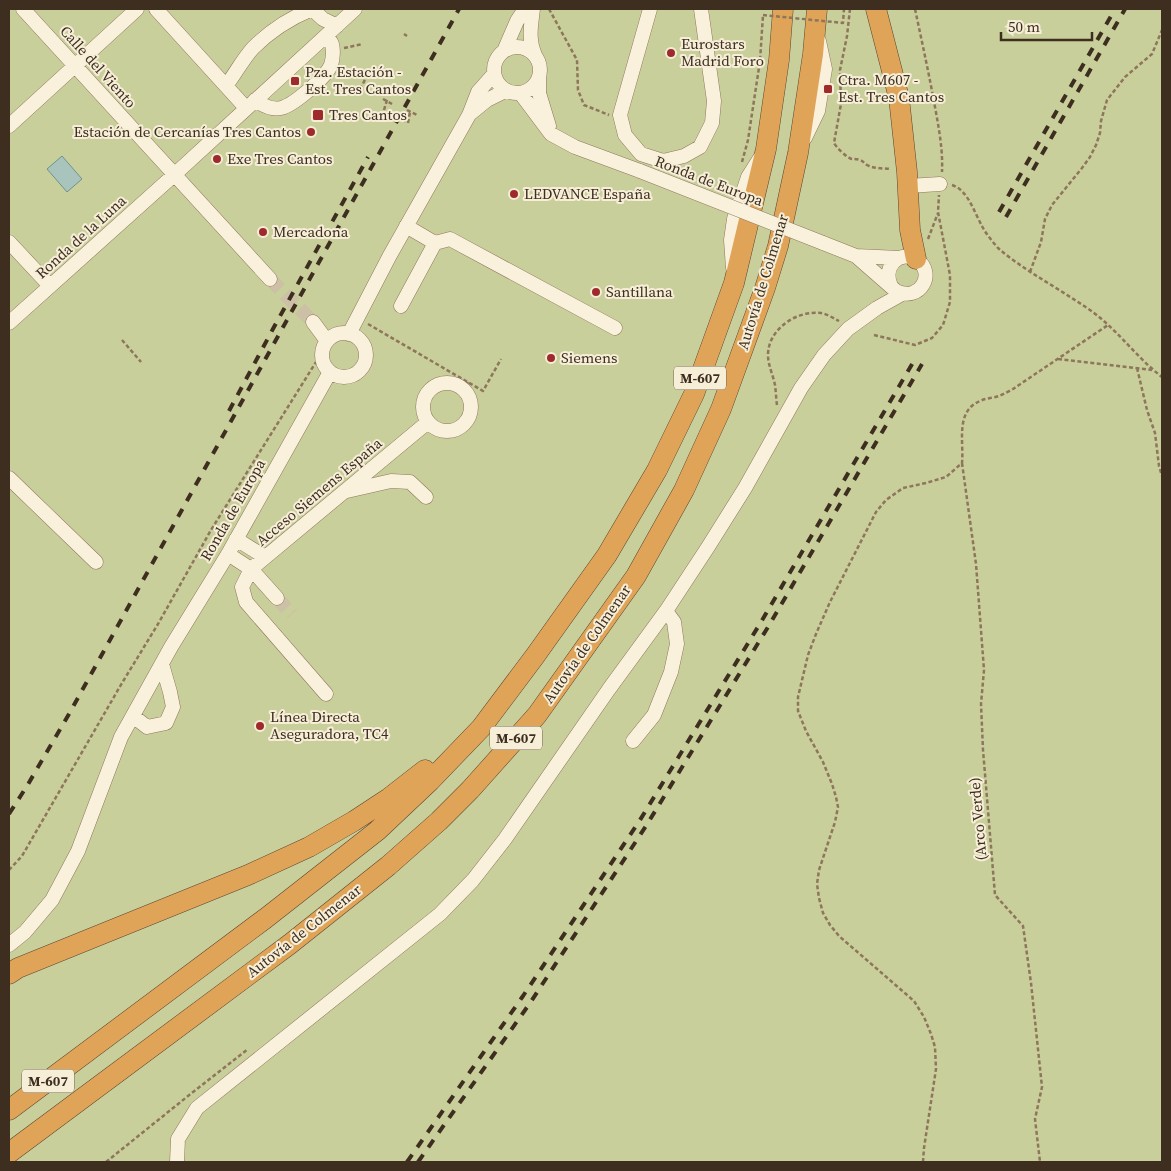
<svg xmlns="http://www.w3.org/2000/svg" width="1171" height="1171" font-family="'Source Serif 4',serif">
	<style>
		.green { fill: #c9cf9b }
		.water { fill: #a9c4bc; stroke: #6f938a }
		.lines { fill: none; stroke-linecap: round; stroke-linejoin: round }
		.minor-tunnel { stroke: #ccc0a6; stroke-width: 14; stroke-dasharray: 14 7; stroke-linecap: butt }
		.minor-casing { stroke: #8d765c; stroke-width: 15 }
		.highway-casing { stroke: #5b4430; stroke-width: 21 }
		.path { stroke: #8d765c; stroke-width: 2.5; stroke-dasharray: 4 2.5; stroke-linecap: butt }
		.minor { stroke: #faf1dc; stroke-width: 14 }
		.highway { stroke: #e0a458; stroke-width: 20 }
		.rail { stroke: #3d2e20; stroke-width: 4; stroke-dasharray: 9 9; stroke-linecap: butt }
		.minor-bridge-casing { stroke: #8d765c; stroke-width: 15; stroke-linecap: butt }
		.path-bridge { stroke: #8d765c; stroke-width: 2.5; stroke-dasharray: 4 2.5; stroke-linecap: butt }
		.minor-bridge { stroke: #faf1dc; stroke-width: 14 }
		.poi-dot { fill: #9e2a2b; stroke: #f7eed8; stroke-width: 2 }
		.labels { text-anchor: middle; stroke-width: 4; stroke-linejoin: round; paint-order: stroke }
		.shield { fill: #f7eed8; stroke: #756857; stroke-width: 1 }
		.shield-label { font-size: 14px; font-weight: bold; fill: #3d2e20 }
		.poi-label { font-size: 15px; fill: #3d2e20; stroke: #f7eed8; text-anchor: start }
		.street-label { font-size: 15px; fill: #3d2e20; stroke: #f7eed8 }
	</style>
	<rect width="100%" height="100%" fill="#f0e4c8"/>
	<path class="green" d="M9 9H1162V1162H9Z"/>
	<path class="water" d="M62 156 82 179 67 192 47 169Z"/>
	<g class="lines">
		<path class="minor-tunnel" d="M270 279 313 322
			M277 598 292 614"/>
		<g class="minor-casing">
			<path id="minor" d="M23 9 270 279
				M156 9 246 108
				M533 9C531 26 528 39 535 55
				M650 9 620 115 625 135 641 154 663 161 684 156 700 147 712 123 714 101 701 9
				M494 70a23 23 0 1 1 46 0a23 23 0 1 1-46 0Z
				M504 51 517 21 525 9
				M539 78V93L549 126
				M226 86C235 74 243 59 253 48 270 31 290 18 312 9L323 19 337 26
				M521 94 551 134 575 147 640 171
				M255 100C262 105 272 110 281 108 294 105 326 77 331 65 333 59 334 48 331 42 330 39 327 38 326 36
				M471 113 487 100 505 91
				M9 126 137 9
				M805 138 818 111 825 69 819 41
				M908 186 940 184
				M406 226 435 243 450 239 615 328
				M9 242 50 286
				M823 243 856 256 899 258
				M856 256 896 291C921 303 936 272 917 260 899 249 882 267 891 286
				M733 268 731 240 734 219 748 177 760 158
				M401 306 435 243
				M313 322 327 341
				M9 323 174 175 355 9
				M322 355a22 22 0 1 1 44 0a22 22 0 1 1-44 0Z
				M349 334 389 257 469 115 478 92 494 74
				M423 407a24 24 0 1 1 48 0a24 24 0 1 1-48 0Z
				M9 478 96 562
				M347 491 391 481 410 482 426 497
				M236 539 265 557
				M228 554 251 569 277 598
				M326 694 246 602 242 587 251 569 428 422
				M133 716 147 727 166 723 173 707 170 692 162 664
				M633 741 654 715 671 672 677 644 674 622 666 611
				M9 945 25 932 52 900 78 851 121 737 171 647 228 554 330 372
				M177 1162 178 1139 197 1108 440 914 473 880 505 839 609 689 666 611 708 547 745 488 801 388 824 355 848 329 877 308 902 294"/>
		</g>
		<g class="highway-casing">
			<path id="highway" d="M876 9 899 98 907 172 910 230 916 259
				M9 974 18 968 248 875 309 847 354 821 389 798 425 770
				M9 1110 266 918 377 831 430 781 481 728 535 656 607 555 657 470 694 394 734 283 766 149 779 60 783 9
				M9 1153 290 944 388 866 439 821 470 790 537 715 636 576 684 490 721 409 765 288 778 246 798 153 813 54 817 9"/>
		</g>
		<path class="path" d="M549 9 577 60 578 90 584 105 609 115
			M850 9 847 36 840 70 841 104 839 115 834 143C836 147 847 158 852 159 854 159 857 159 860 160 863 161 864 163 867 165 874 169 883 168 891 169
			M915 9C922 42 929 74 935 107 939 129 943 150 942 172
			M404 34 407 36
			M344 48 363 44
			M357 95 368 74
			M383 99 392 104
			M384 110 387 100
			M407 110 417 115
			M404 122 408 115
			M408 123 410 112
			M742 162 748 140 760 61 763 15
			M952 185C968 190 974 212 982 226 986 234 992 241 998 248 1008 257 1020 265 1032 273 1051 285 1071 297 1090 310 1117 329 1136 357 1162 377
			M928 239 938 213
			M1030 272 1041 242 1045 219 1052 205 1082 168 1090 157 1096 145 1100 133 1101 121 1107 100 1125 77 1152 54 1162 30
			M368 324 483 391 501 359
			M874 335 915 345 932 338 943 325 950 302V275L938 212 939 195
			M122 340 141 362
			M1058 359 1152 370
			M1137 368 1147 410 1155 433 1159 466 1162 476
			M464 389 468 382
			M777 405C776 399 776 392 775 385 773 375 768 365 768 355 768 329 797 310 821 313 827 314 833 318 839 321
			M962 463 976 564 984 670 981 704 983 750 995 895 1023 926 1031 983 1042 1087 1035 1119 1040 1162
			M9 870 22 856 122 683 158 624 211 530 316 362
			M106 1162 188 1096 248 1049
			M923 1162 924 1148 936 1069 935 1047 931 1034 924 1017 914 1001 839 936 830 925 823 913 819 898 817 884 819 870 835 822 838 807 836 797 832 784 823 762 806 731 798 711V697L808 655 816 634 830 602 876 512 886 500 903 488 926 483 946 477 962 463C964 442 955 411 980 401 986 398 993 398 999 396 1004 394 1009 391 1013 389L1108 325"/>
		<use href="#minor" class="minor"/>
		<use href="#highway" class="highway"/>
		<path class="rail" d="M999 212 1115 9
			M1006 217 1125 9
			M229 411 274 327 368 157
			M9 814 27 786 69 714 459 9
			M407 1162 523 996 640 820 761 622 915 359
			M418 1162 530 1003 646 826 768 627 922 364"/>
		<g class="minor-bridge-casing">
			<path id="minor-bridge" d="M640 171 823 243"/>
		</g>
		<path class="path-bridge" d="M763 15 843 23 844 9"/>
		<use href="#minor-bridge" class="minor-bridge"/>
	</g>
	<g class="poi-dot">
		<circle cx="671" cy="53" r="5"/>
		<rect x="290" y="76" width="10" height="10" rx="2.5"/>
		<rect x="823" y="84" width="10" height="10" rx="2.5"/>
		<rect x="312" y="109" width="12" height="12" rx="2.5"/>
		<circle cx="311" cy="132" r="5"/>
		<circle cx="217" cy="159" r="5"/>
		<circle cx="514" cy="194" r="5"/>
		<circle cx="263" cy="232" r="5"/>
		<circle cx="596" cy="292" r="5"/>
		<circle cx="551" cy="358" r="5"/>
		<circle cx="260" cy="726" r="5"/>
	</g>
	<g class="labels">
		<g class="shield">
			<rect x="674" y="366.5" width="52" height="23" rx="4"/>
			<rect x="490" y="726.5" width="52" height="23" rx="4"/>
			<rect x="22" y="1069.5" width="52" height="23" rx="4"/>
		</g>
		<g class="shield-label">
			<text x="700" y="383">M-607</text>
			<text x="516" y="743">M-607</text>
			<text x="48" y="1086">M-607</text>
		</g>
		<g class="poi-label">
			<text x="681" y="49">Eurostars<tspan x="681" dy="17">Madrid Foro</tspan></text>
			<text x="305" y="77">Pza. Estación -<tspan x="305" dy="17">Est. Tres Cantos</tspan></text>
			<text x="838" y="85">Ctra. M607 -<tspan x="838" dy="17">Est. Tres Cantos</tspan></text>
			<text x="329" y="120">Tres Cantos</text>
			<text x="301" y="137" text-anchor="end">Estación de Cercanías Tres Cantos</text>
			<text x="227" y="164">Exe Tres Cantos</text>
			<text x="524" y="199">LEDVANCE España</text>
			<text x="273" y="237">Mercadona</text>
			<text x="606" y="297">Santillana</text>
			<text x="561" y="363">Siemens</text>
			<text x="270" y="722">Línea Directa<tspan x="270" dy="17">Aseguradora, TC4</tspan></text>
		</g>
		<g class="street-label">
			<text transform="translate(98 67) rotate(48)" y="5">Calle del Viento</text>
			<text transform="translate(709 181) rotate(21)" y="5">Ronda de Europa</text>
			<text transform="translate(81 237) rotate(-42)" y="5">Ronda de la Luna</text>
			<text transform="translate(763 282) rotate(-73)" y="5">Autovía de Colmenar</text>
			<text transform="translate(319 492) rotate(-40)" y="5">Acceso Siemens España</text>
			<text transform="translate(233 510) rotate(-60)" y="5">Ronda de Europa</text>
			<text transform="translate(587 644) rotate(-55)" y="5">Autovía de Colmenar</text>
			<text transform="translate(978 819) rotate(-95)" y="5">(Arco Verde)</text>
			<text transform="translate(304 931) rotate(-38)" y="5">Autovía de Colmenar</text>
		</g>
	</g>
	<rect width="1171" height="1171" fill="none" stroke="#3d2e20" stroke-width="20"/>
	<path d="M1001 32v8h91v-8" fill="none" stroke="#3d2e20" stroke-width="2.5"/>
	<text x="1008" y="32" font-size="15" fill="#3d2e20" stroke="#f7eed8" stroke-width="4" paint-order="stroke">50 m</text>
</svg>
